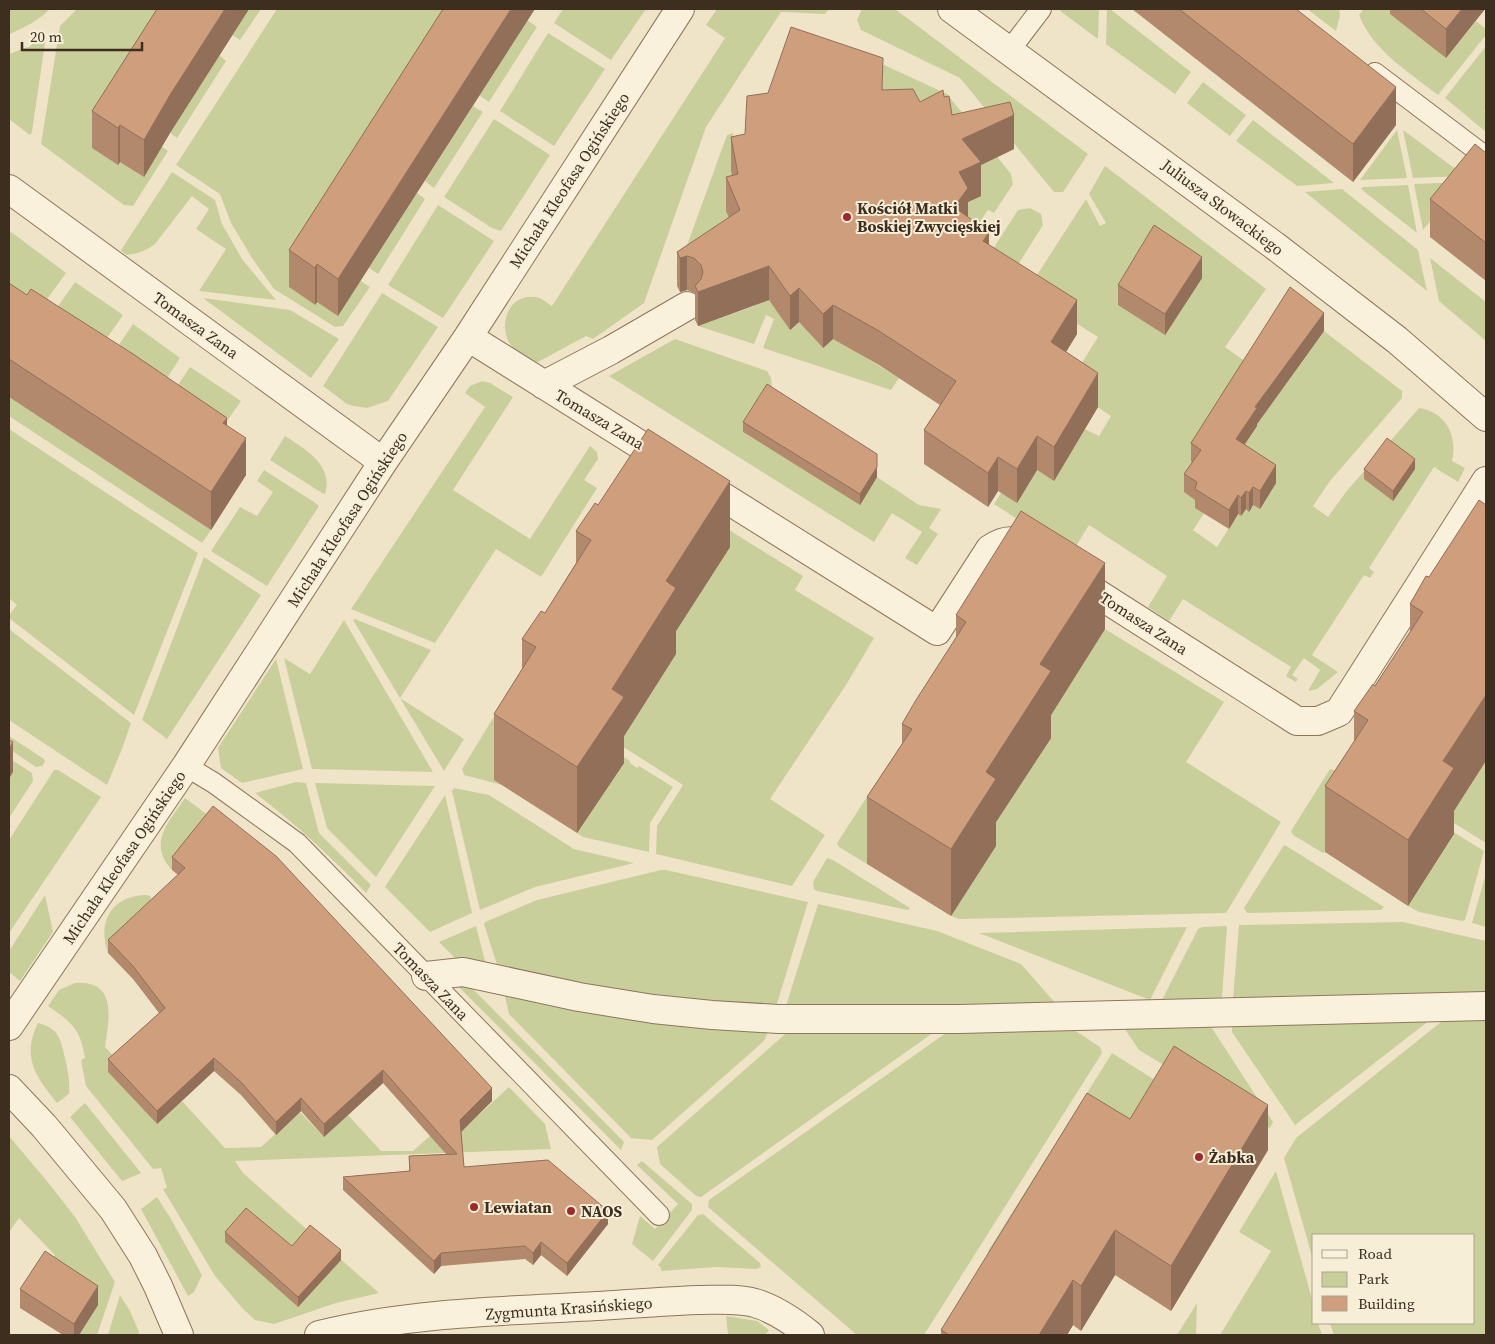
<svg xmlns="http://www.w3.org/2000/svg" width="1495" height="1344" font-family="'Source Serif 4',serif">
	<style>
		.green { fill: #c9cf9b; fill-rule: evenodd }
		.lines { fill: none; stroke-linecap: round; stroke-linejoin: round }
		.lane-casing { stroke: #8d765c; stroke-width: 22 }
		.street-casing { stroke: #8d765c; stroke-width: 30 }
		.lane { stroke: #faf1dc; stroke-width: 20 }
		.street { stroke: #faf1dc; stroke-width: 28 }
		.wall { fill: #b2896c }
		.shaded-wall { fill: #916f58 }
		.building { fill: #cf9f7d; stroke: #916f58 }
		.poi-dot { fill: #9e2a2b; stroke: #f7eed8; stroke-width: 2 }
		.labels { text-anchor: middle; stroke-width: 4; stroke-linejoin: round; paint-order: stroke }
		.street-label { font-size: 16px; fill: #3d2e20; stroke: #f7eed8 }
		.poi-label { font-size: 16px; font-weight: bold; fill: #3d2e20; stroke: #f7eed8; text-anchor: start }
	</style>
	<rect width="100%" height="100%" fill="#f0e4c8"/>
	<path class="green" d="M9 9H50C38 21 24 28 9 34Z
		M77 9H181L118 165 120 162 161 146 168 151 133 206 124 205 41 144 60 26Z
		M249 9H261L240 40 232 35Z
		M277 9H467L289 287 315 305 317 302 361 281 370 287 343 326 335 327 274 289 252 258 231 223 220 194 176 165Z
		M563 9H646L611 60 554 23Z
		M717 9H829L825 14 781 12 706 127 644 303 593 339 586 336 536 363C528 359 519 354 513 348 496 329 507 293 535 297 541 297 547 303 552 306L725 38 706 25Z
		M862 9H895L1088 154 1063 192H1054L960 78 861 30 857 20Z
		M1062 9H1099L1098 39 1060 11Z
		M1107 9H1110L1191 72 1175 94 1106 44Z
		M1307 9H1339L1340 16 1336 31Z
		M1364 9H1394L1446 58 1476 21 1486 29V35L1438 95C1409 72 1373 51 1359 15Z
		M527 20 537 27 489 102 479 95Z
		M548 33 605 69 554 146 500 111Z
		M46 36 32 132 30 135 9 119V54L28 47Z
		M1486 46V108L1484 111 1486 113V132L1445 98Z
		M854 51 947 94 1011 174 1013 184 994 213 988 210 962 248 920 136 841 53Z
		M219 55 226 61 177 138 170 133Z
		M1203 82 1246 115 1230 136 1187 103Z
		M473 106 483 112 434 188 425 181Z
		M494 119 550 155 501 231 492 228 444 197Z
		M1253 120 1334 183 1297 186 1236 141Z
		M1397 130 1407 178 1360 180Z
		M1403 130 1465 176 1413 178Z
		M733 133 731 171 738 208 741 246 677 273 727 135Z
		M1105 166 1266 289 1225 347 1282 388 1324 331 1402 391V398L1330 481 1313 506 1328 517 1346 492 1419 408C1446 412 1458 436 1452 461L1465 468 1458 482 1434 467 1369 568 1374 572 1370 578 1364 575 1312 655 1338 672 1317 689 1308 691 1320 670 1304 658 1292 675 1298 679 1296 682 1286 676 1291 667 1183 599 1169 621 1148 607 1167 576 1089 525 1071 554 994 504 1001 493 1033 468 1054 480 1085 429 1099 436 1111 416 1067 387 1098 337 1026 292 1086 199 1100 226 1106 223 1089 194ZM1191 461 1260 509 1253 505 1249 511 1246 509 1241 516 1238 514 1217 547 1193 530 1214 499 1201 468Z
		M172 172 215 200 222 224 242 259 276 300 199 291 226 249 196 229 209 209 192 196 155 244C146 251 137 254 126 255L121 250Z
		M1463 182 1423 230 1414 184Z
		M1408 185 1417 233 1361 189 1363 187Z
		M1342 189 1418 250 1427 291 1305 192Z
		M417 193 425 199 378 274 369 268Z
		M438 205 494 241 443 318 388 285Z
		M1030 208 1041 214 1043 225 1009 279 984 263 1018 210Z
		M11 232 66 273 40 309 9 288V234Z
		M1430 258 1486 302V341L1439 301Z
		M75 282 123 315 100 348 52 315Z
		M382 293 438 327 388 401 367 408 354 406 347 404 323 386Z
		M203 298 290 310 339 339 311 378Z
		M768 298 791 329 799 322 823 348 834 338 899 378 891 390 763 348 774 319 766 315 754 344 698 326 754 306Z
		M133 324 180 358 161 388 112 355Z
		M675 339 767 371 771 378 772 387 743 432 860 504 877 477 919 505 941 509 929 528 938 534 917 565 905 558 922 532 892 513 874 542 609 376Z
		M190 367 241 401 222 428 172 394Z
		M482 381 490 383 513 397 453 490 530 539 590 446 597 452 598 459 584 480 597 488 541 577 496 549 435 643 351 609 485 407 465 393 470 386Z
		M9 397 211 530 202 543 9 416Z
		M9 429 198 553 134 715 9 618V615L17 605 9 598Z
		M285 436C305 449 334 465 325 494L322 493 270 460Z
		M264 470 314 502 319 506 267 586 211 551 240 507 257 516 273 492 257 481Z
		M660 487 803 576 795 590 874 638 846 685 770 799 825 835 792 886 656 854 657 826 683 785 595 729 626 732 676 654Z
		M204 557 261 595 167 739 142 720Z
		M355 619 431 650 400 698 464 739 444 771 353 620Z
		M344 620 433 772 312 769 284 658 310 674Z
		M9 629 131 723 122 749 107 785 9 720Z
		M1105 629 1224 702 1186 762 1281 822 1226 913 959 919 951 916 996 846 963 823 1017 716 1055 707Z
		M276 659 303 769 242 783 221 768 218 748Z
		M501 705 502 785 464 775 462 769Z
		M9 736 44 759 45 762 42 766 36 767 9 749Z
		M591 736 630 761V763L637 768 639 766 673 787 650 823 649 852 583 837 577 833 623 763Z
		M9 758 32 773 33 781 9 818V779L13 772Z
		M1486 761V843L1425 805H1458Z
		M1330 769 1353 776 1325 852 1323 853 1293 835 1291 831Z
		M54 770H58L101 797 9 933V840Z
		M296 782 306 783 319 833 371 885 366 893C331 857 295 823 255 793Z
		M315 783 435 786 376 877 327 828Z
		M876 783 867 864 839 847 837 843Z
		M454 788 489 795 574 849 634 863 535 887 480 910 452 791Z
		M445 795 472 913 430 932 385 887Z
		M185 798 213 819 172 870C147 843 169 822 185 798Z
		M1421 812 1484 851 1465 920 1462 921 1419 912 1408 906 1454 835Z
		M1284 845 1288 847 1384 907 1381 910 1247 913 1244 908Z
		M827 858 833 860 910 908 908 910 817 891 814 889 813 882Z
		M661 870H666L808 902 776 1007 618 993 498 968 484 924 485 922 537 900Z
		M1486 873V927L1472 923Z
		M45 895 53 932 20 981 9 972V951Z
		M146 895 150 896 156 909 108 953C97 922 111 896 146 895Z
		M818 904 937 931 1021 964 1057 1005 886 1006 874 1004 873 1006H786Z
		M1403 922 1486 941V996L1233 999 1239 925Z
		M476 926 485 961V966L455 958 439 942Z
		M1226 926 1227 927 1222 997 1220 1000 1195 998 1194 1001 1164 1002 1162 1000 1198 929 1203 927Z
		M1187 927 1150 1000 979 933Z
		M453 981 468 984 624 1142 621 1150Z
		M75 983C118 980 109 1019 105 1047L119 1062 109 1073 157 1124 182 1101 225 1148 261 1147 300 1112 324 1137 348 1115 381 1151H413L432 1134 468 1125 509 1087 545 1124 551 1149 235 1161 243 1173 379 1293 336 1303 274 1324 255 1320 243 1309 215 1276 163 1189 167 1188 161 1168 153 1169 86 1086 81 1060 85 1058C80 1028 72 1023 48 1006L59 990Z
		M507 993 769 1030 764 1041 652 1140 631 1138 509 1014 505 996Z
		M1486 1017V1335H1334L1330 1323H1474V1235H1314V1263L1284 1158 1296 1138 1446 1018Z
		M1426 1018V1023L1295 1125 1232 1032V1022Z
		M1208 1022 1273 1122 1270 1128 1255 1121 1139 1050 1124 1028Z
		M38 1023C59 1028 61 1040 65 1058 68 1071 70 1081 69 1094L57 1103C36 1077 21 1057 38 1023Z
		M1068 1026 1100 1047 1102 1053 924 1335H857L708 1207 709 1200 953 1028Z
		M791 1029 931 1031 930 1035 701 1197 696 1196 660 1164 657 1147Z
		M1112 1053 1174 1092 989 1257 988 1251Z
		M85 1103 141 1173 122 1181 70 1117Z
		M9 1136 51 1186 75 1217 115 1282 97 1335H79L98 1305 45 1270 55 1255 19 1218 9 1232Z
		M642 1161 692 1204V1210L653 1261 632 1244 640 1216 655 1229 678 1204 637 1165Z
		M1276 1171 1314 1306V1323H1318L1322 1335H1220L1271 1251 1239 1232Z
		M157 1197 171 1219 202 1275 194 1292 188 1296 141 1209Z
		M703 1214 760 1263 761 1267 757 1269 716 1267 661 1271V1268L658 1265 698 1215Z
		M120 1295 130 1311 139 1332 138 1335H108Z
		M1197 1303 1196 1335H1177Z
		M726 1316 757 1321 769 1330 765 1335H728Z"/>
	<g class="lines">
		<g class="lane-casing">
			<path id="lane" d="M1009 51 1041 9
				M1375 73 1486 157
				M186 766 214 783 297 843 659 1215"/>
		</g>
		<g class="street-casing">
			<path id="street" d="M952 9 1275 246 1397 340 1486 417
				M9 189 383 462
				M468 337 937 631 990 549C1010 536 1016 541 1035 553
				M544 385 611 350 687 306
				M1073 578 1297 721H1318L1339 712 1486 481
				M426 976 463 972 579 997 653 1009 712 1015 778 1019H960L1486 1006
				M9 1026 186 766 383 462 468 337 680 9
				M9 1089 44 1126 113 1209 143 1256 158 1286 179 1335
				M319 1335C415 1311 516 1311 614 1305 642 1303 670 1301 698 1300 716 1300 736 1298 755 1303 775 1309 794 1322 810 1335"/>
		</g>
		<use href="#lane" class="lane"/>
		<use href="#street" class="street"/>
	</g>
	<path class="wall" d="M157 9H249L170 133 144 177 120 162 118 165 92 148V111Z
		M443 9 338 316 317 302 315 305 289 287V250Z
		M1132 9H1296L1396 125 1353 182Z
		M1390 9H1485L1446 58 1390 14Z
		M883 90 920 102 944 97 952 115 1014 149 981 165V196L968 202V218L989 245 1077 334 1066 352 1098 407 1054 481 1037 470 1017 503 998 491 988 507 924 464V430L940 405 879 365 833 339 823 348 799 322 790 330 769 300 698 326 695 320V293L687 290 680 292 677 286V252L729 218 726 211V177L732 176 731 171V137L745 134Z
		M1486 153V281L1430 237V199Z
		M1202 278 1165 335 1118 305V285Z
		M9 283 246 475 211 530 9 397Z
		M1324 331 1257 424V426L1245 444 1276 483 1260 509 1253 505 1249 512 1246 509 1241 516 1238 514 1229 529 1195 508V500L1184 492V474L1192 462 1191 461V443Z
		M743 422 877 477 860 505 743 432Z
		M1364 469H1415L1393 501 1364 479Z
		M598 505 730 547 676 631V654L624 736V763L577 833 494 780V714L522 669V639L545 613 576 563V531Z
		M1426 576 1454 811V834L1408 906 1325 852V786L1354 742V711L1375 686 1410 632V604Z
		M956 615 1105 629 1051 715V738L996 822V846L951 916 867 864V797L902 744V724L956 638Z
		M172 857 492 1101 461 1132 464 1167 608 1224 567 1276 541 1255 533 1265 525 1259 441 1266 434 1274 343 1190V1177L409 1171V1156L446 1154 383 1083 324 1137 301 1111 276 1135 241 1095 214 1071 157 1124 108 1072V1059L159 1013 133 979 108 953V940L178 875 172 870Z
		M1130 1119 1268 1150 1171 1311 1115 1275 1081 1331 1073 1325 1067 1335H941V1330Z
		M225 1232 292 1246 341 1260 298 1307 225 1242Z
		M20 1289 98 1305 79 1335H63L20 1308Z"/>
	<path class="shaded-wall" d="M225 9H249L170 133 144 177V140L170 95Z
		M511 9H535L338 316V279Z
		M1462 9H1485L1446 58V29Z
		M1396 87V125L1353 182V144Z
		M1014 115V149L981 165V196L968 202V222L954 207 959 172 962 139Z
		M120 125V162L118 165V128Z
		M989 232V266L983 241Z
		M687 256V290L680 292V258Z
		M1202 257V278L1165 335V314Z
		M317 264V302L315 305V268Z
		M769 266V300L698 326V292Z
		M799 288V322L790 330V296Z
		M1077 300V334L1051 376V342Z
		M833 305V339L823 348V314Z
		M1324 313V331L1257 424V426L1236 457V439L1255 407Z
		M1098 373V407L1054 481V447Z
		M227 418V455L223 423Z
		M1037 436V470L1017 503V469Z
		M246 438V475L211 530V492Z
		M998 457V491L988 507V473Z
		M1415 459V469L1393 501V491Z
		M1276 465V483L1260 509V491Z
		M877 467V477L860 505V494Z
		M730 481V547L676 631V654L624 736V763L577 833V767L612 689 666 581Z
		M1253 487V505L1249 512V493Z
		M1246 491V509L1241 516V498Z
		M1238 495V514L1229 529V510Z
		M1105 563V629L1051 715V738L996 822V846L951 916V849L986 772 1040 664Z
		M1486 695V761L1454 811V834L1408 906V840L1443 761Z
		M13 742V772L9 779V749Z
		M214 1058V1071L157 1124V1111Z
		M383 1070V1083L324 1137V1124Z
		M492 1088V1101L460 1133V1120Z
		M301 1098V1111L276 1135V1122Z
		M1268 1105V1150L1171 1311V1266Z
		M608 1211V1224L567 1276V1263Z
		M1115 1230V1275L1081 1331V1286Z
		M541 1242V1255L533 1265V1253Z
		M341 1250V1260L298 1307V1297Z
		M441 1253V1266L434 1274V1261Z
		M1073 1280V1325L1067 1335H1039Z
		M98 1286V1305L79 1335H74V1324Z"/>
	<path class="building" d="M157 9H225L170 95 144 140 120 125 118 128 92 111Z
		M443 9H511L338 279 317 264 315 268 289 250Z
		M1179 9H1296L1396 87 1353 144Z
		M1421 9H1462L1446 29Z
		M791 27 883 58 882 90 913 89 920 102 943 90 944 97 949 96 952 115 1010 102 1014 115 962 139 981 162 959 172 968 188 954 207 989 232 983 241 1077 300 1051 342 1098 373 1054 447 1037 436 1017 469 998 457 988 473 924 430 956 381 879 331 833 305 823 314 799 288 790 296 769 266 698 292 695 286 701 279 703 272 701 265 694 258 687 256 680 258 677 252 740 210 726 177 738 174 731 137 745 134 747 96 768 93Z
		M1475 144 1486 153V243L1430 199Z
		M1154 225 1202 257 1165 314 1118 285Z
		M9 283 27 295 31 289 133 354 227 418 223 423 246 438 211 492 9 359Z
		M1290 287 1324 313 1255 407 1257 408 1236 439 1276 465 1260 491 1253 487 1249 493 1246 491 1241 498 1238 495 1229 510 1195 489 1197 482 1184 474 1201 450 1191 443Z
		M767 384 877 454V467L860 494 743 422Z
		M648 429 730 481 666 581 676 588 612 689 624 697 577 767 494 714 536 647 522 639 541 611 545 613 591 540 576 531 595 503 598 505Z
		M1387 438 1415 459 1393 491 1364 469Z
		M1479 500 1486 505V695L1443 761 1454 768 1408 840 1325 786 1368 720 1354 711 1373 684 1375 686 1423 612 1410 604 1426 576 1429 577Z
		M1021 511 1105 563 1040 664 1051 671 986 772 996 779 951 849 867 797 912 729 902 724 916 700 966 622 956 615Z
		M9 740 13 742 9 749Z
		M213 806 276 856 492 1088 460 1120 464 1167 548 1160 608 1211 567 1263 541 1242 533 1253 525 1246 441 1253 434 1261 343 1177 410 1171 409 1156 457 1154 383 1070 324 1124 301 1098 276 1122 241 1082 214 1058 157 1111 108 1059 165 1008 133 966 108 940 185 868 172 857Z
		M1174 1046 1268 1105 1171 1266 1115 1230 1081 1286 1073 1280 1039 1335H949L941 1330 1087 1093 1130 1119Z
		M246 1208 292 1246 310 1225 341 1250 298 1297 225 1232Z
		M45 1251 98 1286 74 1324 20 1289Z"/>
	<g class="poi-dot">
		<circle cx="847" cy="217" r="5"/>
		<circle cx="1199" cy="1157" r="5"/>
		<circle cx="474" cy="1207" r="5"/>
		<circle cx="571" cy="1211" r="5"/>
	</g>
	<g class="labels">
		<g class="street-label">
			<text transform="translate(569 180) rotate(-57)" y="6">Michała Kleofasa Ogińskiego</text>
			<text transform="translate(1223 207) rotate(37)" y="6">Juliusza Słowackiego</text>
			<text transform="translate(196 325) rotate(36)" y="6">Tomasza Zana</text>
			<text transform="translate(600 419) rotate(31)" y="6">Tomasza Zana</text>
			<text transform="translate(347 519) rotate(-57)" y="6">Michała Kleofasa Ogińskiego</text>
			<text transform="translate(1144 623) rotate(33)" y="6">Tomasza Zana</text>
			<text transform="translate(124 857) rotate(-56)" y="6">Michała Kleofasa Ogińskiego</text>
			<text transform="translate(431 981) rotate(46)" y="6">Tomasza Zana</text>
			<text transform="translate(569 1308) rotate(-4)" y="6">Zygmunta Krasińskiego</text>
		</g>
		<g class="poi-label">
			<text x="857" y="214">Kościół Matki<tspan x="857" dy="18">Boskiej Zwycięskiej</tspan></text>
			<text x="1209" y="1163">Żabka</text>
			<text x="484" y="1213">Lewiatan</text>
			<text x="581" y="1217">NAOS</text>
		</g>
	</g>
	<rect width="1495" height="1344" fill="none" stroke="#3d2e20" stroke-width="20"/>
	<rect x="1312" y="1234" width="162" height="90" fill="#f7eed8" stroke="#ada18e"/>
	<rect x="1322" y="1250" width="25" height="8" fill="#faf1dc" stroke="#ada18e"/>
	<text x="1358" y="1259" font-size="15" fill="#3d2e20">Road</text>
	<rect x="1322" y="1272" width="25" height="15" fill="#c9cf9b" stroke="#ada18e"/>
	<text x="1358" y="1284" font-size="15" fill="#3d2e20">Park</text>
	<rect x="1322" y="1296" width="25" height="15" fill="#cf9f7d" stroke="#ada18e"/>
	<text x="1358" y="1309" font-size="15" fill="#3d2e20">Building</text>
	<path d="M22 42v8h120v-8" fill="none" stroke="#3d2e20" stroke-width="2.5"/>
	<text x="30" y="42" font-size="15" fill="#3d2e20" stroke="#f7eed8" stroke-width="4" paint-order="stroke">20 m</text>
</svg>
